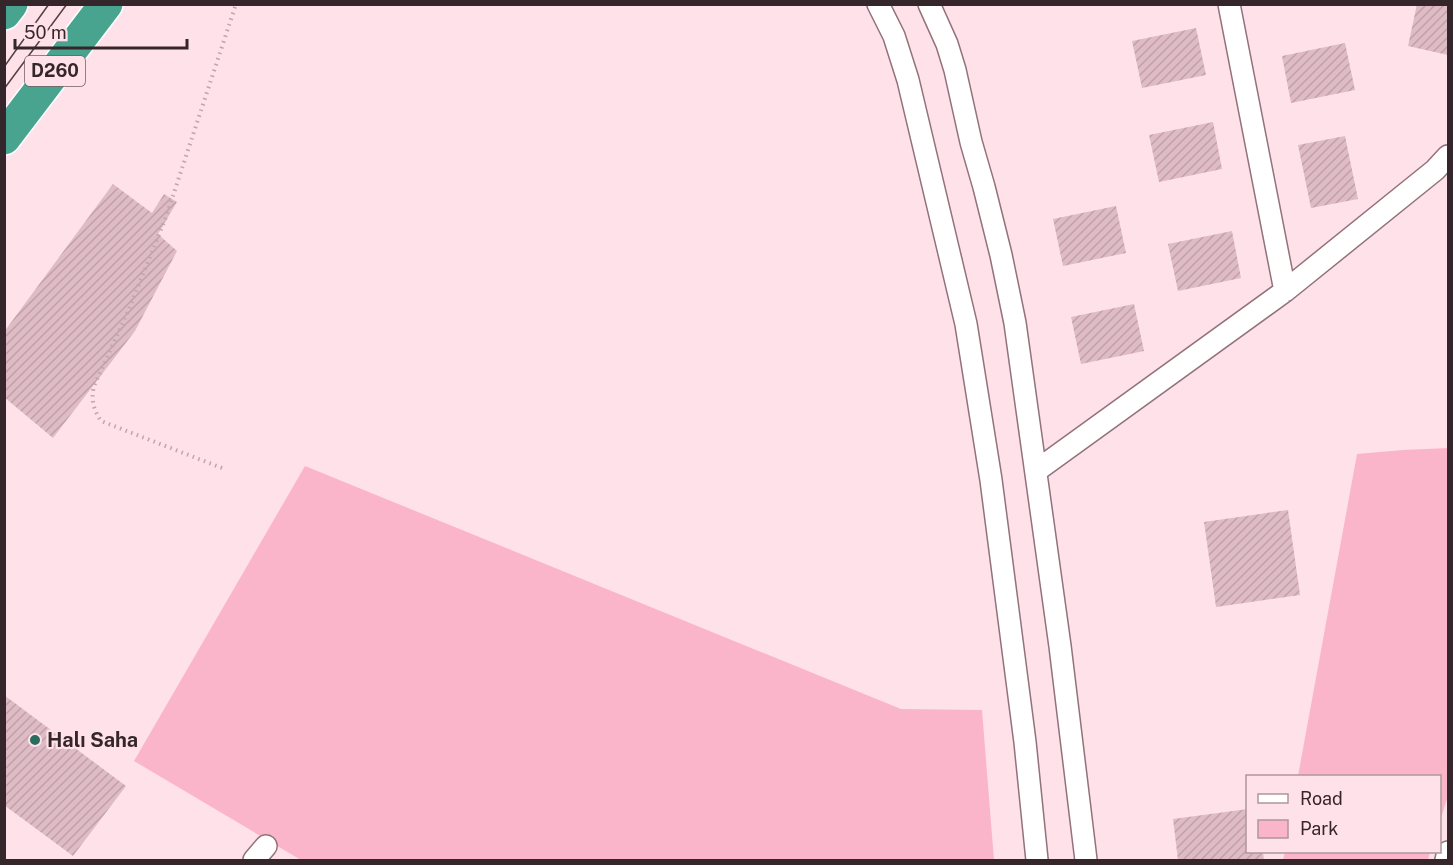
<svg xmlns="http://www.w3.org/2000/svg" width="1453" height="865" font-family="'Public Sans',sans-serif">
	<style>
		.green { fill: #fbb5ca }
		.building { fill: url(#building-hatch) }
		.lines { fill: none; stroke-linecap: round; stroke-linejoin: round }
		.street-casing { stroke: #92727b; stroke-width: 24 }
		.highway-casing { stroke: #fff; stroke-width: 36 }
		.path { stroke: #bfa6ac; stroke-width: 4; stroke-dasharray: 1.5 4.5; stroke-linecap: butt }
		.street { stroke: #fff; stroke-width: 21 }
		.highway { stroke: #49a48f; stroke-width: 33 }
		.tram { stroke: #524247; stroke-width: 1.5 }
		.poi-dot { fill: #296d5e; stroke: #ffe1e9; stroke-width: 2 }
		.labels { text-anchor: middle; stroke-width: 4.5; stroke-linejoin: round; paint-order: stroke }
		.shield { fill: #ffe1e9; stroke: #715e63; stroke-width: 1.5 }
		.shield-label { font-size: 18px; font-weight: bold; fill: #34262a }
		.poi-label { font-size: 20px; font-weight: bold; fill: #34262a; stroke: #ffe1e9; text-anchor: start }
	</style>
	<defs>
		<pattern id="building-hatch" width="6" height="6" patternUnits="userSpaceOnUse" patternTransform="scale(1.5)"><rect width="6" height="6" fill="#dfbbc5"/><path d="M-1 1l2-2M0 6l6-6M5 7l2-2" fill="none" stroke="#c0a1a9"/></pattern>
	</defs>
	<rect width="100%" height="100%" fill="#ffe1e9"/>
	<path class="green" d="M1448 448V796L1440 821V776H1298L1357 454 1403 450Z
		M305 466 901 709 982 710 994 860H301L134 761Z
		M1285 852H1430L1428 860H1283Z"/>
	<path class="building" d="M1417 4H1448V55L1408 46Z
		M1196 28 1206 75 1142 88 1132 41Z
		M1345 43 1355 90 1291 103 1282 56Z
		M1213 122 1222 169 1159 182 1149 135Z
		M1345 136 1358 199 1311 208 1298 145Z
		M113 184 152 213 164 194 177 202 158 234 177 251 135 331 53 438 4 397V332Z
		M1116 206 1126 253 1063 266 1053 219Z
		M1232 231 1241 278 1178 291 1168 244Z
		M1134 304 1144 351 1081 364 1071 317Z
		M1288 510 1300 595 1216 607 1204 522Z
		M4 695 126 786 73 856 4 805Z
		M1248 809V852H1263L1264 860H1178L1173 819Z"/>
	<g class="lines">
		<g class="street-casing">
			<path id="street" d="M878 4 894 36 908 80 966 324 991 480 1025 742 1037 860
				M929 4 947 44 955 70 971 142 984 187 1001 255 1015 323 1060 646 1086 860
				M1229 4 1285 291
				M1036 471 1285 291 1435 170 1448 156
				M254 860 266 846
				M1446 860 1448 852"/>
		</g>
		<g class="highway-casing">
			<path id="highway" d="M4 13 11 4
				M4 138 106 4"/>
		</g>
		<path class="path" d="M222 468 101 421C93 409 91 399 94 386L129 309 166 217 236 4"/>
		<use href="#street" class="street"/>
		<use href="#highway" class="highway"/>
		<path class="tram" d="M4 67 49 4
			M4 89 67 4"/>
	</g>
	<circle class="poi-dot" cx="35" cy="740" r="6"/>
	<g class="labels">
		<rect class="shield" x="25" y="56" width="60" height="30" rx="4.5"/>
		<g class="shield-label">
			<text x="55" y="77">D260</text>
		</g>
		<g class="poi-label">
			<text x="47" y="747">Halı Saha</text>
		</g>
	</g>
	<rect width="1453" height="865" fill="none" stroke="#34262a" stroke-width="12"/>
	<rect x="1246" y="775" width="195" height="78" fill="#ffe1e9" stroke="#ae969d" stroke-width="1.5"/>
	<rect x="1258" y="794" width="30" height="9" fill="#ffffff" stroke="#ae969d" stroke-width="1.5"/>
	<text x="1300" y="805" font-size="18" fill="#34262a">Road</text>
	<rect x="1258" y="820" width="30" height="18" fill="#fbb5ca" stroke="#ae969d" stroke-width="1.5"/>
	<text x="1300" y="835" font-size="18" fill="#34262a">Park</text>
	<path d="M15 39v9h172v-9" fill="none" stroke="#34262a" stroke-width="3"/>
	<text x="24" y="39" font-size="18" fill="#34262a" stroke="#ffe1e9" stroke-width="4.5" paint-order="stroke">50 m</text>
</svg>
